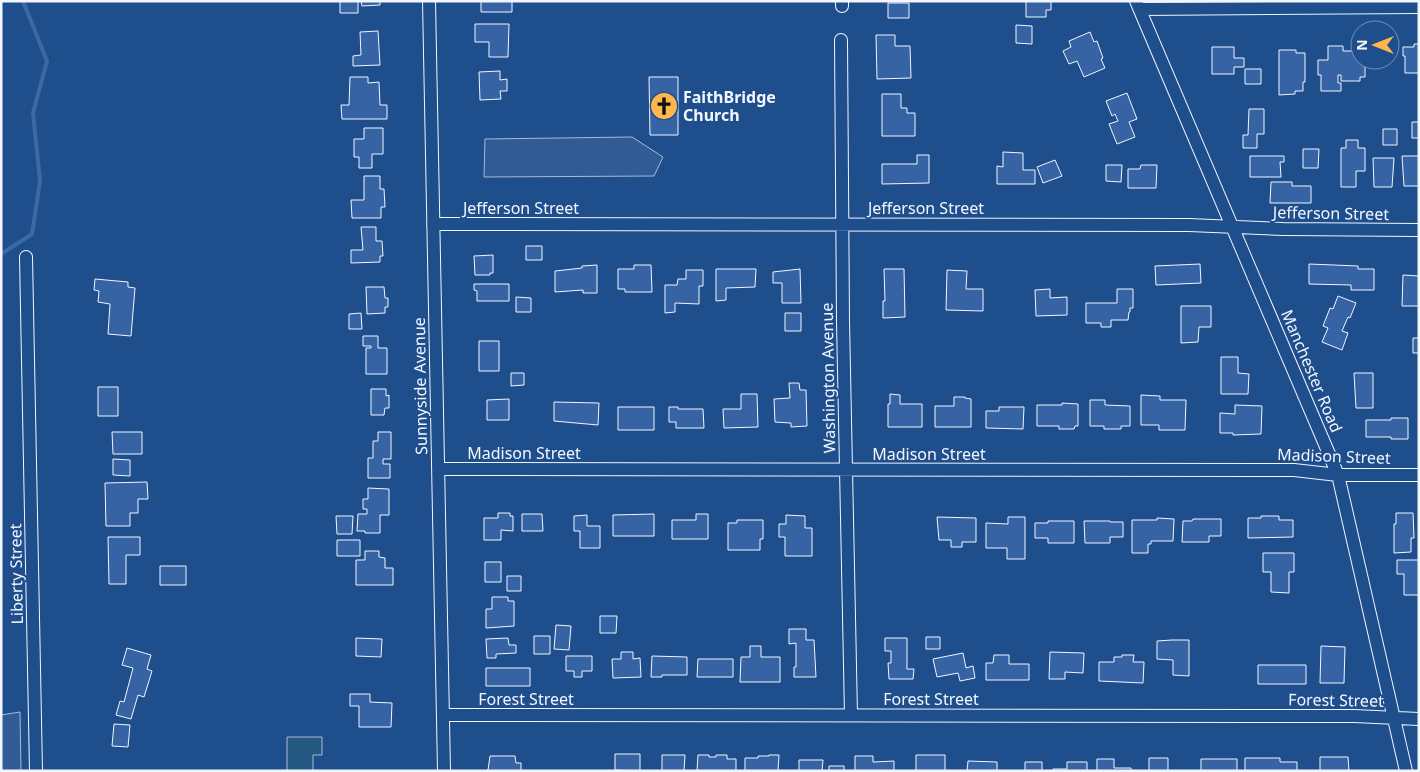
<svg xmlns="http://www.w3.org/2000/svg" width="1420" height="772" font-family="'Noto Sans',sans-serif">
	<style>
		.green { fill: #245a82; stroke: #a8bbd7 }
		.parking { fill: #305b95; stroke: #a8bbd7 }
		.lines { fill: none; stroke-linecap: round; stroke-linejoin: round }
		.stream { stroke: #3b69a3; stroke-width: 4 }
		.building { fill: #3563a3; stroke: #f2f6ff }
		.street-casing { stroke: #f2f6ff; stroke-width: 14 }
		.street { stroke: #1f4e8c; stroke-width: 12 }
		.labels { text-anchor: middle; stroke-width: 4; stroke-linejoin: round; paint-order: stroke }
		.poi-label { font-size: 16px; font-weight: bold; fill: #f2f6ff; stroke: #1f4e8c; text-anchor: start }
		.street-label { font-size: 16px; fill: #f2f6ff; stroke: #1f4e8c }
	</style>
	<rect width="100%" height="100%" fill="#1f4e8c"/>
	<path class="green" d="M287 737H322V755H313V771H287Z"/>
	<path class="parking" d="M632 137 663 157 654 176 484 177 485 139Z
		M20 712 21 771H1V715Z"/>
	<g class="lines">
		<path class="stream" d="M1 254 32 234 40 181 33 113 47 61 23 1"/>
	</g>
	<path class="building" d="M340 1H358V13H340Z
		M361 1H380V5L362 6Z
		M481 1H512V12H481Z
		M1026 1H1051V10H1046V17H1026Z
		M888 3H909V18H888Z
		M475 24H509L508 57H489V42H475Z
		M1016 25 1032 26V44L1016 43Z
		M378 31 380 65 353 66V56L361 55 360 32Z
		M1090 32 1094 42 1097 41 1103 58 1101 59 1105 68 1084 77 1077 61 1069 64 1063 51 1071 47 1069 41Z
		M876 35H895V46H910L911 78 877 79Z
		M1414 44H1419V73H1405V56H1403V47H1414Z
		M1328 46H1343V51H1355V56H1360V60H1365V77H1360V81H1341V75H1338V83H1341V91H1321V75H1318V60H1328Z
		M1212 47H1234V58H1244V67H1234V74H1212Z
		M1279 50H1296V53H1305V82H1303V91H1295V94L1279 95Z
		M1245 69H1261V84H1245Z
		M500 71V80L507 79V91H500L501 99 480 100 479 72Z
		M350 77H368V83L379 82 380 105H387V119H342L341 105H349Z
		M649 77H678V135H650Z
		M1127 93 1137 119 1129 122 1135 137 1117 144 1109 124 1118 121 1115 114 1112 116 1106 101Z
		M882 94H901V108H907V113H915V136H882Z
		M1249 109H1264V134H1257V148H1243V135H1248Z
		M1412 122H1419V138H1412Z
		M364 128H383V154H372V168H359V157H354V139H364Z
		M1383 129H1397V145H1383Z
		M1346 140H1358V148H1365V171H1356V187H1341V148H1346Z
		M1303 149H1319L1318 168H1303Z
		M1003 152 1023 153V170H1035V184H997V166L1003 167Z
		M917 155H929V183L882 184V164H917Z
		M1250 156H1284V162H1280L1281 177H1250Z
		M1402 156H1419V186H1404Z
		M1373 158H1394L1392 187H1374Z
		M1055 160 1062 176 1043 183 1037 167Z
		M1106 165H1122L1121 182 1106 181Z
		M1141 165H1157L1156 188H1128V169H1140Z
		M364 176H380V189H384L385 207H381V218H352L351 200H364Z
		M1271 182H1292V186H1311V203H1270Z
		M361 227H376V241H382L383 256H380V262L351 263V250H363Z
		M526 246H542V260H526Z
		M493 255V273H490V275H475L474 256Z
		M1200 264 1201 283 1156 285 1155 266Z
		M1309 264 1358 266V269H1374V290H1351V285L1309 284Z
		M597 265V293H583V290L555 292V271L582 268V266Z
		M634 265H651L652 292H625V289H618V269H634Z
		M716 269H756L755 287 726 288V300L716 301Z
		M800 269 801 303H782V283H773V272Z
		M884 269H904L905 317 883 318V301H885Z
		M686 270H703V286H699V304L675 303V312L665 313V285H677L678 279H686Z
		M947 270 967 271 966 289H983V311L946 310Z
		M1403 275 1419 276V306H1402Z
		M95 279 128 282V287L135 288 131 336 108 334 110 304 98 302 99 291 94 290Z
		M474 284H509V301H477V291L474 290Z
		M366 287H384L385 298H388V307H385V313L367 314Z
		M1050 289V298L1067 297V315L1036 316 1035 290Z
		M1117 289H1133V308H1130V312H1129L1128 320H1111V327H1101V323H1086V303H1117Z
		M1338 296 1356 303 1350 318 1348 317 1342 331 1348 333 1342 350 1322 342 1328 328 1323 326 1330 308 1333 309Z
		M516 297 531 298V312H516Z
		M1181 306H1211V327H1199L1198 342 1181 343Z
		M361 313 362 329H349V314Z
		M785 313H801V331H785Z
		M363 336H378V348H387V374H366V348H371V346H363Z
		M1413 338H1419V353H1413Z
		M479 341H499V371H479Z
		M1221 357H1238V373L1249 374 1248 394H1221Z
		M511 373H524V385L511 386Z
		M1354 373H1373V408H1356Z
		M789 383H799L800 390H806L807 426 791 427V423L775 422 774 399 790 398Z
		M98 387H118V416H98Z
		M371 389H386V396L389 395V408H385L384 415H371Z
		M741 394H757L758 427 724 428 723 409H741Z
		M890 394 900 395V404H922V427H888V404H890Z
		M1141 395 1160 396V400H1186L1185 430H1159V425H1141Z
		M954 397H965V398L971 399V427H935V406H954Z
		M509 399V420H487V400Z
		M1090 400H1105V405L1130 406V426H1121V429H1104V426H1090Z
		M554 402 599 403 598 425 554 421Z
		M1062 403 1078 404V426H1075L1074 429H1059V426H1037V405H1062Z
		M1235 405 1262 406 1261 434 1233 435V433H1220V413L1235 414Z
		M618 407H654V430H618Z
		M669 407H678V409H703L704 428H676V422H669Z
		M999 407H1024L1023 429 986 428V411H999Z
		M1391 418H1408V439H1391V437H1366V420H1391Z
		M112 432H142V454H113Z
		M378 432H391V459H383V464H390V478H368V458H373V441H378Z
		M113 459 130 460V476L113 475Z
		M147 482 148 499H138V513H130V526H106L105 483Z
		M368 488 389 489V515H380V533H365V531H357L358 514H367V509H363V499H368Z
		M498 513H510V516H513V531L501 530V540H484V518H498Z
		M1396 513H1413L1414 538H1411V552L1394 553V524H1396Z
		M522 514H542L543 531H522Z
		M654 514V536H613V515Z
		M696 514H708V539H672V520H696Z
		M587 515V526H600V548H580V531H574V516Z
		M786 515 805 516V528H812V556H785V537H779V524H786Z
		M336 516H353L352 534H337Z
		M1261 516H1279V520H1293V537L1248 538V518H1261Z
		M937 517 976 518V542H962V547H951V540H939Z
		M1008 517H1025V559H1007V548H986V523L1008 524Z
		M1157 518 1174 519 1173 541H1151V544H1148V553H1132V520H1157Z
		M1193 519H1221V536H1209V542H1182L1183 521H1192Z
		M737 520H763V539H760V550H728V523H737Z
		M1048 521H1074V543H1048V538H1035V523H1048Z
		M1084 521H1110V522H1123V537H1110V543H1085Z
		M108 537H140V555H126V584H109Z
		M337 540H360V556H337Z
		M365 551H379V557L385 558V568H393V585H356V560H365Z
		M1263 553H1294V572H1289V593L1271 592V572H1263Z
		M1397 560H1419V595H1404V574H1397Z
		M485 562H501V582H485Z
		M160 566H186V585H160Z
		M507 576H521V591H507Z
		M492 597H508V601H514V626L486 628V609H492Z
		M600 616H617L616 633H600Z
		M556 625 571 626 569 650 554 649Z
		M789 629H806V640H814L816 677H794V667H796V643L789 644Z
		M534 636H550V654H534Z
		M926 637H940V649H926Z
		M356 638 382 639 381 657 356 656Z
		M508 638 509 645H516V653L496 654V658H487L486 639Z
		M885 638H907V669H914L913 679H889L888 663H891V651H885Z
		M1172 640H1189V676L1173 675V660L1157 659V641Z
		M750 646H761V657H780V682H740L741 657H750Z
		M1321 646 1345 647 1344 683H1320Z
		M127 648 151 655 147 669 152 671 144 697 138 695 131 719 116 715 120 701 124 702 133 668 122 665Z
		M621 652H633V659L640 658 641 677 613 678 612 659H621Z
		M1050 652 1084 653 1083 673 1065 672V679H1049Z
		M963 653 966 668 973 666 975 678 960 681 958 673 937 677 933 659Z
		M994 655H1009V664H1029V680H986V663H993Z
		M1122 655H1134L1133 662H1144L1143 683 1099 681V662H1114V657H1122Z
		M566 656H592V671H582V677H574V671H566Z
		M652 656 687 657V675H662V677H651Z
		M698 659H733V677H697Z
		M1258 665H1306V684H1258Z
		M486 668H530V686H486Z
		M350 694H370V702L392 703 391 727H359V706H350Z
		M114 724 130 725 128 747 112 746Z
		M615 754H640V771L615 770Z
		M662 755H685L684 771H662Z
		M698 755H709V757H716V755H727V759H736V771H697Z
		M769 755H779L778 771H745V758H758V756H769Z
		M916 755H945V771H916Z
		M490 756H515L516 763H521V771H486L488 770Z
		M855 756H873V762L894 761V771H855Z
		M1320 757H1348L1349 771H1320Z
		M1149 758H1168V771H1149Z
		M1245 758H1280V762H1297V771H1245Z
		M1097 759H1114V768H1131V771H1097Z
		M1201 759H1237V771H1201Z
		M799 760H823L822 771H799Z
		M968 761 997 762V771H967Z
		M1025 762H1042V771H1025Z
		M1067 762H1087V771H1053V769H1067Z
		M829 766H844V771H829Z"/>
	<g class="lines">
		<g class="street-casing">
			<path id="street" d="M429 1 444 771
				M842 1V6
				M1136 1 1338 475 1406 771
				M1140 9 1419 7
				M841 40 843 321 851 715
				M433 224 1189 225 1283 229 1419 230
				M26 257 36 771
				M438 469 1294 470 1338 475H1419
				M443 715 1354 716 1419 719"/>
		</g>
		<use href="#street" class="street"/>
	</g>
	<defs>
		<g id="church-disc" transform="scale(1.4375)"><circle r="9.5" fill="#ffb74d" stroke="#1f4e8c"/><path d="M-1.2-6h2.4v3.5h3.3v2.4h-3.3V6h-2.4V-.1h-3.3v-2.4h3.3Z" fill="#111"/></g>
	</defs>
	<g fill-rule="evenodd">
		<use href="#church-disc" x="664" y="106"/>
	</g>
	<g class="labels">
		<g class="poi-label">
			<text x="683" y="103">FaithBridge<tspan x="683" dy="18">Church</tspan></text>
		</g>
		<g class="street-label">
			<text x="521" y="214">Jefferson Street</text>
			<text x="926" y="214">Jefferson Street</text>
			<text transform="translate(1331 213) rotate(1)" y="6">Jefferson Street</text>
			<text transform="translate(1312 371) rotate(67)" y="6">Manchester Road</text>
			<text transform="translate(828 378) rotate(-91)" y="6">Washington Avenue</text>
			<text transform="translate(420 386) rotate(-91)" y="6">Sunnyside Avenue</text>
			<text x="524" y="459">Madison Street</text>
			<text x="929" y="460">Madison Street</text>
			<text transform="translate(1334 456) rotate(2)" y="6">Madison Street</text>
			<text transform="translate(16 574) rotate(-91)" y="6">Liberty Street</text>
			<text x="526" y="705">Forest Street</text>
			<text x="931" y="705">Forest Street</text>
			<text transform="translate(1336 700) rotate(1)" y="6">Forest Street</text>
		</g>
	</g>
	<rect width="1420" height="772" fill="none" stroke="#f2f6ff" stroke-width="5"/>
	<g transform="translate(1375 45) rotate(270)"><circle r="24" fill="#1f4e8c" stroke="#7391ba"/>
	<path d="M0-4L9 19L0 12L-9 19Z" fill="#ffb74d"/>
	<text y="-8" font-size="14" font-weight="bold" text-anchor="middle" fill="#f2f6ff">N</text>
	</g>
</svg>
